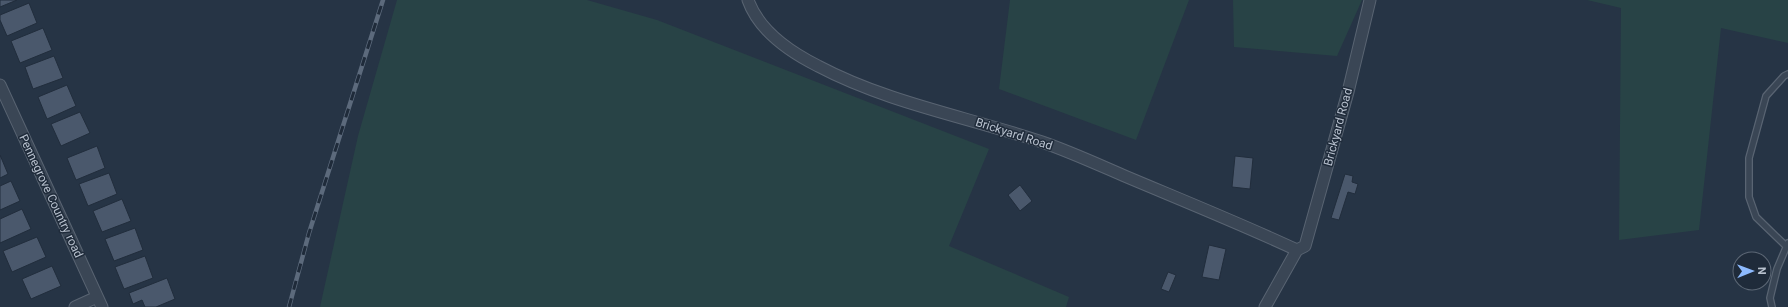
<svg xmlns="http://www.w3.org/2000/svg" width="1788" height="307" font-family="Roboto,sans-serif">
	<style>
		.green { fill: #284346 }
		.building { fill: #4a586c; stroke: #212d3c }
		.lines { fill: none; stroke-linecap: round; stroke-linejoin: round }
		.service-casing { stroke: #596472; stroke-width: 8 }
		.minor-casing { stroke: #596472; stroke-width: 13 }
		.service { stroke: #3a4655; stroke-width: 5.5 }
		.minor { stroke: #3a4655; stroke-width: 11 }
		.rail-casing { stroke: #5c6a7c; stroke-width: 4.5 }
		.rail { stroke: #1f2b3a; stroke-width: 3; stroke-dasharray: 9; stroke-linecap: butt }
		.labels { text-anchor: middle; stroke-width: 3; stroke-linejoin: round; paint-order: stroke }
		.street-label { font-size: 12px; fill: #b8c1ce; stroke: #1f2b3a }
	</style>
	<rect width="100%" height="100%" fill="#263445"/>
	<path class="green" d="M397 0H587L657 20 989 149 949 246 1069 297 1066 307H320L358 136Z
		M1010 0H1189L1136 140 999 89Z
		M1233 0H1362L1337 56 1234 47Z
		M1587 0H1788V43L1721 28 1699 230 1619 240 1621 8Z"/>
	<path class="building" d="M0 0H17L0 7Z
		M29 3 37 23 7 36 0 20V15Z
		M43 28 52 50 20 63 11 41Z
		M54 56 63 78 33 89 25 67Z
		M67 85 76 106 47 119 38 97Z
		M80 112 90 133 61 146 51 124Z
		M97 146 105 168 76 180 67 158Z
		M0 155 8 174 0 178Z
		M1235 156 1253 158 1250 189 1232 187Z
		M109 173 117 194 88 206 79 184Z
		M1345 174 1353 176 1352 182 1358 184 1355 194 1348 192 1339 220 1331 218Z
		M11 181 20 201 0 210V186Z
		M1020 185 1032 201 1020 211 1008 195Z
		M122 199 131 221 102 232 93 211Z
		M22 209 31 229 0 243V219Z
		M135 228 143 250 114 261 105 239Z
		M37 237 46 257 12 272 3 251Z
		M1209 245 1226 249 1219 280 1202 277Z
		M145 256 153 278 124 289 115 267Z
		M52 266 61 286 31 299 22 279Z
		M1168 272 1176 275 1169 292 1161 289Z
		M167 278 175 299 156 307H145L142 300 133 304 129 293Z"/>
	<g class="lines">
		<g class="service-casing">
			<path id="service" d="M1786 246 1756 217 1749 197V158L1766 96 1784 76 1788 74
				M1772 307 1770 298 1777 269 1788 243"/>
		</g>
		<g class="minor-casing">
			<path id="minor" d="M748 0C759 31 790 52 818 66 888 103 968 117 1042 142 1071 152 1099 165 1127 177 1184 201 1241 224 1297 250
				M0 85 102 307
				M75 307 97 297
				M1265 307 1297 250 1305 246 1348 92 1370 0"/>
		</g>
		<use href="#service" class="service"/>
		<use href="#minor" class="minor"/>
		<g class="rail-casing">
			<path id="rail" d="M289 307 309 233 383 0"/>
		</g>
		<use href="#rail" class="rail"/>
	</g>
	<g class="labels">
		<g class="street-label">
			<text transform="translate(1338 127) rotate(-75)" y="4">Brickyard Road</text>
			<text transform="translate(1014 134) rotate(18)" y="4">Brickyard Road</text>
			<text transform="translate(51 196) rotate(65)" y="4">Pennegrove Country road</text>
		</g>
	</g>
	<g transform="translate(1752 271) rotate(89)"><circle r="19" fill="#1f2b3a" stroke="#5c6775"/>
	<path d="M0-3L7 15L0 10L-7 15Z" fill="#8dbafe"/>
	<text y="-6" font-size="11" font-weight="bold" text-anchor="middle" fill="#b8c1ce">N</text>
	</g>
</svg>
